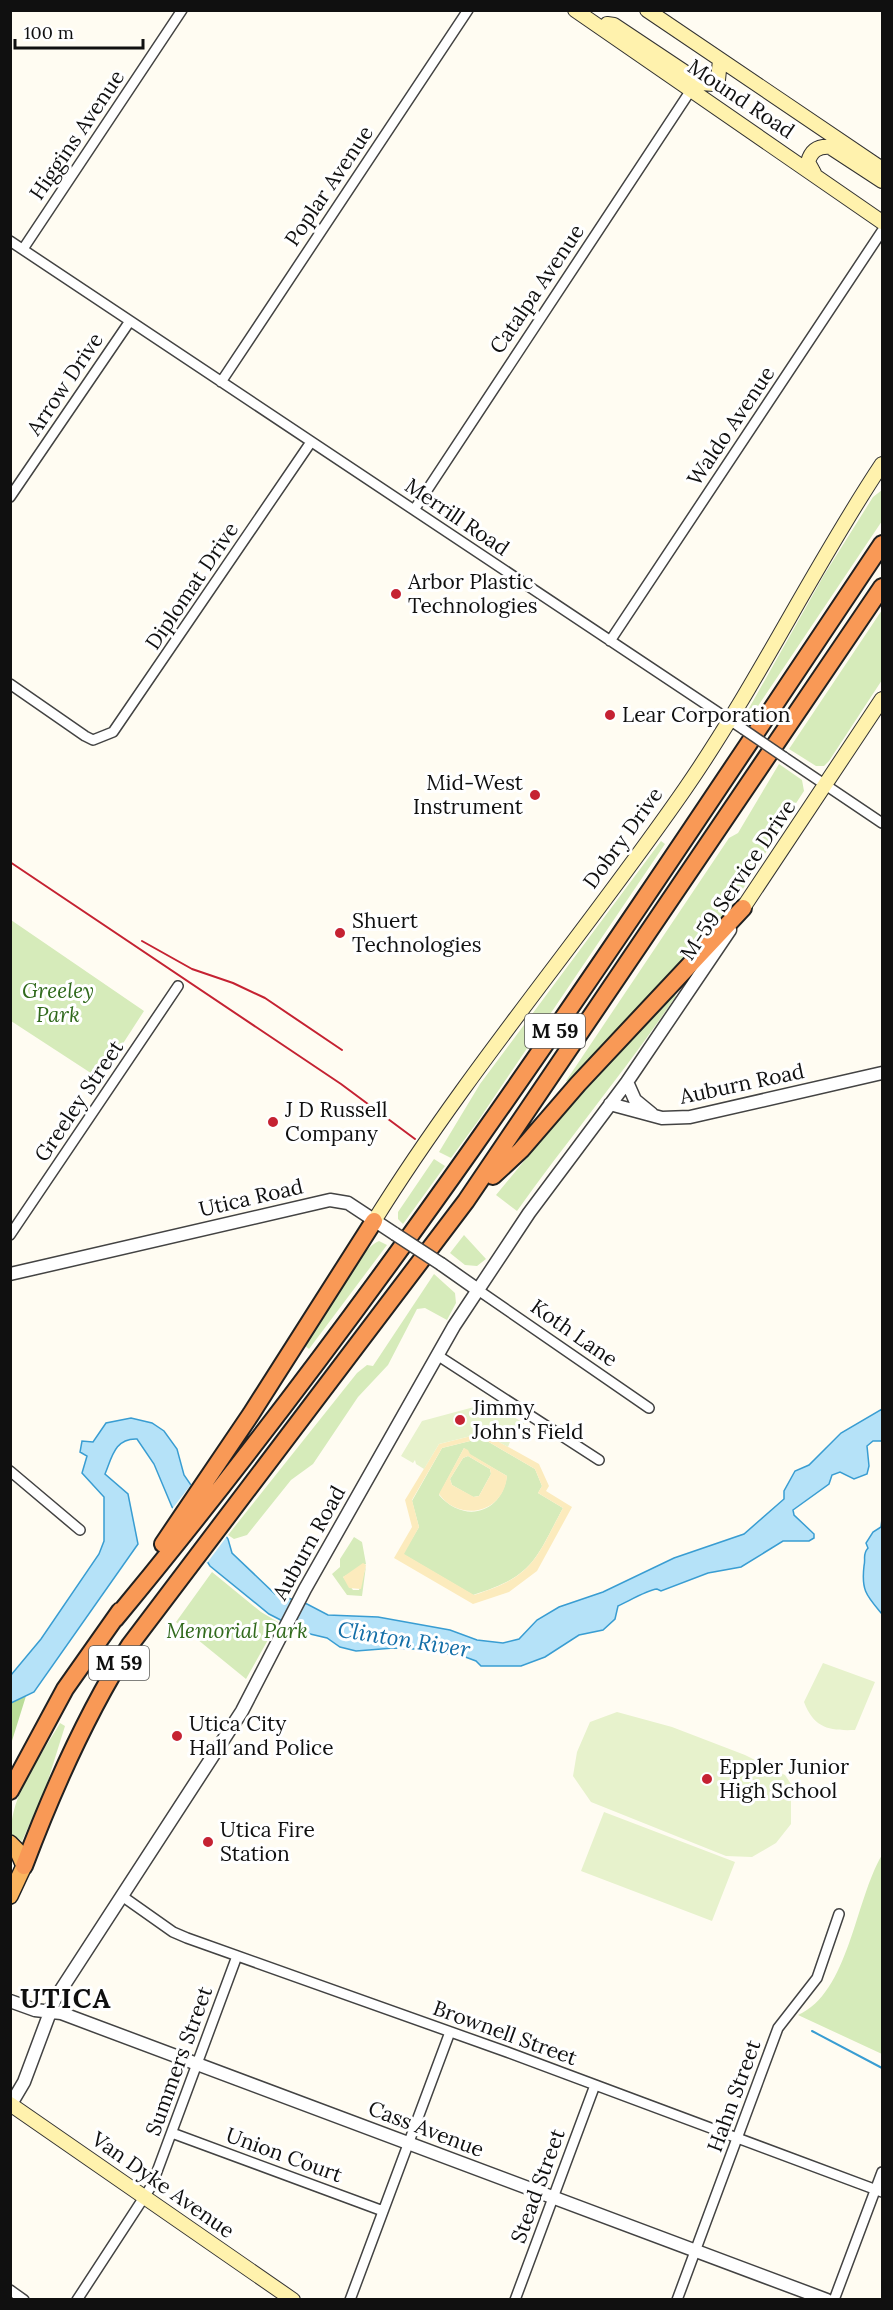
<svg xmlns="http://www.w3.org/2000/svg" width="893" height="2310" font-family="Lora,serif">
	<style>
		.green { fill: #d6ebba; fill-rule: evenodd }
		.forest { fill: #badd98 }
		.sand { fill: #fcebbd; fill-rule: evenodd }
		.pitch { fill: #e7f2cc }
		.water { fill: #b5e2f8; stroke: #399dd2; stroke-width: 1.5 }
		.pier { fill: #fffcf2 }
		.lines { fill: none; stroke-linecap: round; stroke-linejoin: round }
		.stream { stroke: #399dd2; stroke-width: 2 }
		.minor-casing { stroke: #434343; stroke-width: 12 }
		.tertiary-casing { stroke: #434343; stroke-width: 15 }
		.secondary-casing { stroke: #323232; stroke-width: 16 }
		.trunk-casing { stroke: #212121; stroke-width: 18 }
		.motorway-casing { stroke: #212121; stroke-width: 20 }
		.minor { stroke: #fff; stroke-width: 9 }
		.tertiary { stroke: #fff; stroke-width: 12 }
		.secondary { stroke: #fff2ad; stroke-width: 14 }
		.trunk { stroke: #fab45e; stroke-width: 15 }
		.motorway { stroke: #f99956; stroke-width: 16 }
		.rail { stroke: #c52232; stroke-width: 2 }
		.minor-bridge-casing { stroke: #434343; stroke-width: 12; stroke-linecap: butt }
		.tertiary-bridge-casing { stroke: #434343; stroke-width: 15; stroke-linecap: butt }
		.minor-bridge { stroke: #fff; stroke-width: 9 }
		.tertiary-bridge { stroke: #fff; stroke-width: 12 }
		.poi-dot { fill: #c52232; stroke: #fff; stroke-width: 2 }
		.labels { text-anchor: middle; stroke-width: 6; stroke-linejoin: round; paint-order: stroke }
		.shield { fill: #fff; stroke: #585858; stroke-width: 1.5 }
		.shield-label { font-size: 20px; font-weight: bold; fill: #101010 }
		.street-label { font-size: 21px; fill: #101010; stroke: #fff }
		.poi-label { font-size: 21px; fill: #101010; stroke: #fff; text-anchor: start }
		.park-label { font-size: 21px; font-style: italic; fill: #316a1d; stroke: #fff }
		.water-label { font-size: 22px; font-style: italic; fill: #136ea7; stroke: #fff }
		.district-label { font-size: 27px; font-weight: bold; letter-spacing: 1.5px; fill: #101010; stroke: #fff }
	</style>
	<rect width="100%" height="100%" fill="#fffcf2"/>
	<path class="green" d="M882 490V521L748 721V710L824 575 873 497Z
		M882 610V680L829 761 824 766H816L789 749Z
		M779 764 802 780 804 791C779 828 759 867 733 903 685 968 625 1025 570 1083L566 1081 729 838 738 833Z
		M661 841 665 844 478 1121 451 1158 439 1152 480 1084Z
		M11 920 144 1011 100 1079 11 1021Z
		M673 993 676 996C626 1070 569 1138 517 1211L496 1195 581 1092Z
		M434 1159 445 1166 403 1224 398 1219V1212Z
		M464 1235 486 1259 477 1266 465 1265 450 1253Z
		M379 1241 387 1245 309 1349 304 1345C318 1324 359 1248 379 1241Z
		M434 1274 455 1293 456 1303 447 1320 425 1308 417 1309 388 1365 358 1397 313 1464 291 1480 247 1535 234 1539 228 1535 357 1373 367 1365 373 1366Z
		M482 1438 535 1469 542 1486 538 1493 563 1508C535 1560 534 1576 473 1595L403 1554 419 1527 412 1501 442 1448ZM464 1448 469 1454 507 1476C501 1515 463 1523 439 1495Z
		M468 1456 490 1469 491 1474 479 1496 473 1497 452 1485 450 1479 463 1458Z
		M354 1537 362 1542 366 1564 362 1565 360 1580 352 1584V1574L360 1568 343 1577 353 1590H359L366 1566 362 1596 347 1595 332 1574 340 1567V1559Z
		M212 1572 261 1612 278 1622 246 1679 176 1622Z
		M60 1723 65 1726 45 1790 22 1841 11 1834C10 1795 41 1756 60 1723Z
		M882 1855V2054L798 2015C849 1993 855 1900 882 1855Z"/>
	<path class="forest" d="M26 1696 11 1744V1703Z"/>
	<path class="sand" d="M483 1433 539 1464 549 1486 546 1491 572 1507 537 1571 509 1592 473 1604 394 1558 412 1527 405 1500 439 1444ZM482 1438 535 1469 542 1486 538 1493 563 1508C535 1560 534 1576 474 1595L404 1554 419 1527 412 1500 442 1448Z
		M464 1448 468 1450 470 1454 507 1476C504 1513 460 1523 439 1494ZM468 1456 490 1469 491 1474 479 1496 474 1497 452 1485 450 1479 463 1458Z
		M363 1563 366 1565 361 1589 349 1588 343 1577Z"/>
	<path class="pitch" d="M489 1403 524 1423 516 1436 513 1434 508 1447 483 1433 439 1444 424 1469 416 1464 415 1460 413 1463 401 1456 422 1421Z
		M823 1663 875 1682 855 1730C829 1731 814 1728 804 1702Z
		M617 1712 672 1727 745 1755 785 1775 791 1784V1824L776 1843 752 1857 726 1856 591 1802 573 1776 577 1752 590 1722Z
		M604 1812 735 1862 712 1921 581 1871Z"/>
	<path class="water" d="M882 1409V1441H873L867 1446 869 1466 867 1474 854 1479 840 1472 832 1475 829 1484 793 1510 794 1515 814 1534V1538L809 1541H783L741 1567 708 1573 661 1591 657 1589C647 1590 629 1601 618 1606L615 1619 603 1630 579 1635 545 1657 521 1666H481L476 1661 460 1655 456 1656 434 1650 394 1648 356 1651 340 1647 327 1638 306 1633 269 1614 210 1566 172 1507 154 1464 137 1439C115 1438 112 1457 105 1474L128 1494 138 1544 34 1692 11 1703V1675L41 1639 99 1554 104 1541V1497L82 1473 87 1456 80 1452 82 1441 93 1442 106 1423 131 1418 152 1423 164 1431 177 1449 184 1475 228 1539 232 1553 275 1594 307 1604 328 1615 378 1617 450 1630 477 1640 503 1643 519 1639 537 1620 559 1607 603 1592 674 1558 744 1534 784 1499V1491L795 1471 809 1465 841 1433Z
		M882 1519V1614C867 1596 861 1591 864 1566 866 1558 862 1555 868 1548L866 1543 873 1532 881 1527Z"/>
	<path class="pier" d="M193 1482 228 1535 207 1563 172 1509Z"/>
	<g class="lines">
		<path class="stream" d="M812 2031 882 2068"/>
		<g class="minor-casing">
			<path id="minor" d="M10 241 743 729
				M23 249 182 10
				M221 382 468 10
				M10 497 130 321
				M414 510 691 90
				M610 641 882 231
				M10 684 85 736 93 740 113 732 311 442
				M784 757 882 823
				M10 1235 178 986
				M478 1290 649 1408
				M437 1355 599 1460
				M10 1471 80 1530
				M122 1896 173 1932 187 1938 507 2052 882 2192
				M172 2133 383 2211
				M10 2290 24 2300
				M77 2300 152 2185 237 1956
				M350 2300 450 2032
				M515 2300 595 2085
				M677 2300 778 2028 817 1978 839 1914
				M834 2300 882 2172"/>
		</g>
		<g class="tertiary-casing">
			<path id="tertiary" d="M627 1082 635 1100 652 1114
				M610 1104 662 1118 690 1117 882 1073
				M441 1264 478 1290
				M10 1274 330 1200 348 1203 395 1234
				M10 2001 35 2010 61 2013 827 2300
				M11 2104 24 2082 55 1999 242 1711 305 1589 454 1326 529 1213 627 1082 730 930"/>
		</g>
		<g class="secondary-casing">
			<path id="secondary" d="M575 10 882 222
				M647 10 882 169
				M607 24 614 25 701 83 714 84 718 80 720 60
				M814 173 808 162C811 151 818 146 830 147L882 181
				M743 908 882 699
				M374 1221C468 1070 584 935 685 789 757 685 812 569 882 464
				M10 2104 293 2300"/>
		</g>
		<g class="trunk-casing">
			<path id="trunk" d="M10 1843 17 1850 24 1866 10 1896"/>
		</g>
		<g class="motorway-casing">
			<path id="motorway" d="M493 1176 521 1150 578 1084 743 908
				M163 1544 251 1414 374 1221
				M115 1619C397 1279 637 910 882 544
				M10 1791 65 1689 120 1611
				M24 1866C53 1789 86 1714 130 1645L466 1201 882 587"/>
		</g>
		<use href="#minor" class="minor"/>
		<use href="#tertiary" class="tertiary"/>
		<use href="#secondary" class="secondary"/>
		<use href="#trunk" class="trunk"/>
		<use href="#motorway" class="motorway"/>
		<path class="rail" d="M10 862 341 1084 415 1139
			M142 941 192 969 233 983 265 998 342 1050"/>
		<g class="minor-bridge-casing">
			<path id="minor-bridge" d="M743 729 784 757"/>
		</g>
		<g class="tertiary-bridge-casing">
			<path id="tertiary-bridge" d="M395 1234 441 1264"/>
		</g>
		<use href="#minor-bridge" class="minor-bridge"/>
		<use href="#tertiary-bridge" class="tertiary-bridge"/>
	</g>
	<g class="poi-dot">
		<circle cx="396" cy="594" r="6"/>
		<circle cx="610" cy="715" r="6"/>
		<circle cx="535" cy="795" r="6"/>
		<circle cx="340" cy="933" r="6"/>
		<circle cx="273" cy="1122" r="6"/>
		<circle cx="460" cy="1420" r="6"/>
		<circle cx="177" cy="1736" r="6"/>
		<circle cx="707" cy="1779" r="6"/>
		<circle cx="208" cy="1842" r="6"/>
	</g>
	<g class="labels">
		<g class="shield">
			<rect x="525" y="1014" width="60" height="34" rx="4.5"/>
			<rect x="89" y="1646" width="60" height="34" rx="4.5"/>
		</g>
		<g class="shield-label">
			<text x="555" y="1038">M 59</text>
			<text x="119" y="1670">M 59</text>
		</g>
		<g class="street-label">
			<text transform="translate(741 99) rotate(34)" y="7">Mound Road</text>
			<text transform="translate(77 135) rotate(-56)" y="7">Higgins Avenue</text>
			<text transform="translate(329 186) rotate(-56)" y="7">Poplar Avenue</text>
			<text transform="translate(537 289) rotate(-56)" y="7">Catalpa Avenue</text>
			<text transform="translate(65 384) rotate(-56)" y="7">Arrow Drive</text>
			<text transform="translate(731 426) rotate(-56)" y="7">Waldo Avenue</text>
			<text transform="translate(457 517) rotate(34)" y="7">Merrill Road</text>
			<text transform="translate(192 586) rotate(-56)" y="7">Diplomat Drive</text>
			<text transform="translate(623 838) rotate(-54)" y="7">Dobry Drive</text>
			<text transform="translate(738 880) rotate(-56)" y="7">M-59 Service Drive</text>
			<text transform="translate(742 1084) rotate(-12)" y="7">Auburn Road</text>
			<text transform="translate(79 1101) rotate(-56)" y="7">Greeley Street</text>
			<text transform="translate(251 1198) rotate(-13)" y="7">Utica Road</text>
			<text transform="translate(574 1333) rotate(35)" y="7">Koth Lane</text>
			<text transform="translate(309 1543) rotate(-61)" y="7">Auburn Road</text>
			<text transform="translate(505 2033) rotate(20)" y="7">Brownell Street</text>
			<text transform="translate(179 2061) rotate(-70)" y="7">Summers Street</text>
			<text transform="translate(734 2096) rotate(-70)" y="7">Hahn Street</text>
			<text transform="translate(426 2129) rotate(21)" y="7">Cass Avenue</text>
			<text transform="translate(284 2155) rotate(20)" y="7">Union Court</text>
			<text transform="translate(163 2185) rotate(35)" y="7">Van Dyke Avenue</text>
			<text transform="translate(538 2186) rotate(-70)" y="7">Stead Street</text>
		</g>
		<g class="poi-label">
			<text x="408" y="589">Arbor Plastic<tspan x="408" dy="24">Technologies</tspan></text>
			<text x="622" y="722">Lear Corporation</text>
			<text x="523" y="790" text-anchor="end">Mid-West<tspan x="523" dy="24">Instrument</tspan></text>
			<text x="352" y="928">Shuert<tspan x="352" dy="24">Technologies</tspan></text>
			<text x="285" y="1117">J D Russell<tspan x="285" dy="24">Company</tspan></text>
			<text x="472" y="1415">Jimmy<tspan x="472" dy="24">John's Field</tspan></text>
			<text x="189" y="1731">Utica City<tspan x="189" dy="24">Hall and Police</tspan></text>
			<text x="719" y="1774">Eppler Junior<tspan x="719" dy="24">High School</tspan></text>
			<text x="220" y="1837">Utica Fire<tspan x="220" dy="24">Station</tspan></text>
		</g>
		<g class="park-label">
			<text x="58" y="998">Greeley<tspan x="58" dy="24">Park</tspan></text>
			<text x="237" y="1638">Memorial Park</text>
		</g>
		<g class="water-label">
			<text transform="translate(404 1639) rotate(9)" y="8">Clinton River</text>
		</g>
		<g class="district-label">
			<text x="66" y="2008">UTICA</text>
		</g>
	</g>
	<rect width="893" height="2310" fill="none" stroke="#101010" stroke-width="24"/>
	<path d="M15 39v9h128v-9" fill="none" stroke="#101010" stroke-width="3"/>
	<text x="24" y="39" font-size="18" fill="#101010" stroke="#ffffff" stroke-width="4.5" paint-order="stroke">100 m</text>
</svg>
